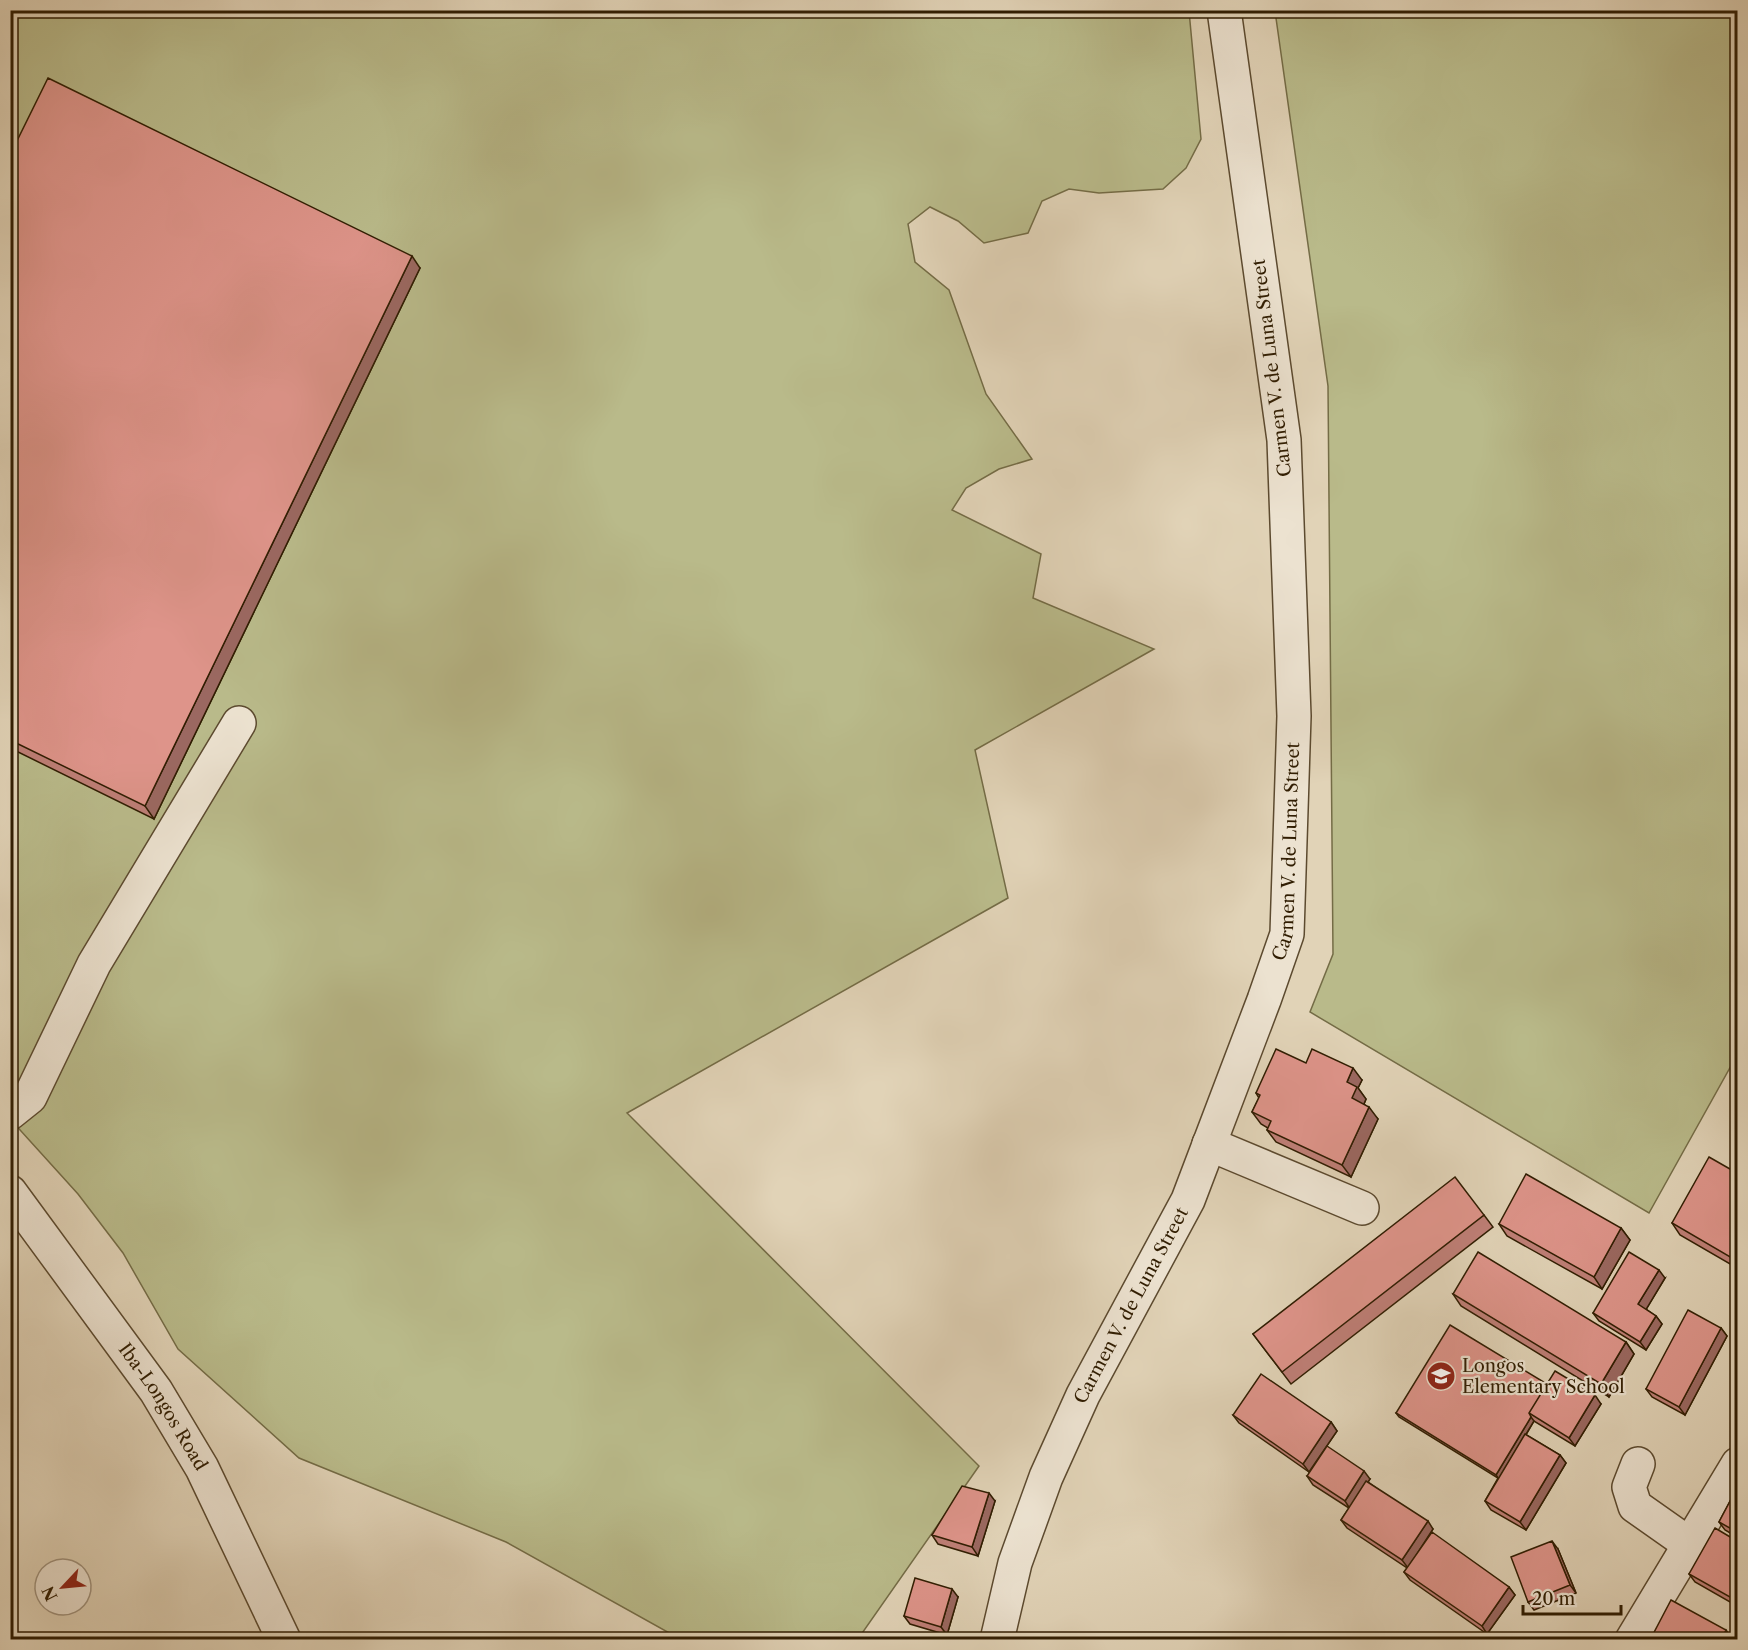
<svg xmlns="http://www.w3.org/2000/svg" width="1748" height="1650" font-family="'Libre Caslon Text',serif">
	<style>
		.green { fill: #b9ba8a; stroke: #746c46; stroke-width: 1.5 }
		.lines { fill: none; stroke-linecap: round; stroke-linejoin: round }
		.minor-casing { stroke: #5c4a2f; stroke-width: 36 }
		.minor { stroke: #ece2d0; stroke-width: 33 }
		.wall { fill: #bf7f77; stroke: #301d02; stroke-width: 1.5 }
		.shaded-wall { fill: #9b6861; stroke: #301d02; stroke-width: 1.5 }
		.building { fill: #de948a; stroke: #301d02; stroke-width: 1.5 }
		.labels { text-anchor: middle; stroke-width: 4.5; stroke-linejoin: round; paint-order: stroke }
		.street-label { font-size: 18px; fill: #301d02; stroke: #ece2d0 }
		.poi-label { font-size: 18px; fill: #301d02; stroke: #ece2d0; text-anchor: start }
	</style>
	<rect width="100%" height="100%" fill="#e1d3b7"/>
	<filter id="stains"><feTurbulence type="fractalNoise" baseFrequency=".00333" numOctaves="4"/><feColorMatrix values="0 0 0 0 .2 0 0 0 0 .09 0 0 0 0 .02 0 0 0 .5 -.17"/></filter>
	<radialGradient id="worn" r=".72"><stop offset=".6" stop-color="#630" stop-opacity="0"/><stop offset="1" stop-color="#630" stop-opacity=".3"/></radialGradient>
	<path class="green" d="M20 10 1189 11 1201 139 1186 168 1163 189 1099 193 1069 189 1042 201 1028 233 984 243 958 221 930 207 908 224 915 262 949 290 986 394 1032 459 999 469 966 488 952 510 1041 554 1033 598 1154 649 975 750 1008 898 627 1113 979 1466 858 1639H680L506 1542 299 1458 178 1349 123 1253 78 1194 11 1120 10 32Z
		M1275 11H1737V1055L1649 1213 1310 1012 1333 954 1328 386Z"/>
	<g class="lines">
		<g class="minor-casing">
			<g id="minor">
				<path d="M10 1113 30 1097 94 964 239 723"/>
				<path d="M1209 1144 1362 1208"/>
				<path id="s1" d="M10 1192 156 1391 202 1468 284 1640"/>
				<path d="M1638 1464 1629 1487 1635 1506 1689 1544"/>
				<path id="s2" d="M997 1640 1015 1563 1046 1477 1083 1395 1188 1200 1264 1000 1287 934 1294 716 1284 440 1224 10"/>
				<path d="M1632 1640 1738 1464"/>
			</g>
		</g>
		<use href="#minor" class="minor"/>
	</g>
	<path class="wall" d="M10 155 420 268 154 819 10 748Z
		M1306 1063 1362 1080 1358 1088 1366 1099 1364 1104 1378 1119 1351 1177 1276 1142 1267 1130 1268 1128 1261 1124 1252 1112 1259 1098 1256 1093Z
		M1737 1173V1268L1680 1235 1672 1223Z
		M1484 1215 1493 1227 1291 1384 1253 1334Z
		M1499 1224 1621 1228 1630 1240 1602 1289 1507 1236Z
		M1665 1278 1646 1309 1656 1316 1662 1324 1646 1350 1599 1321 1593 1313Z
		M1453 1294 1626 1342 1634 1354 1609 1397 1461 1306Z
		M1721 1328 1727 1336 1685 1415 1652 1397 1646 1389Z
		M1547 1384 1601 1404 1575 1446 1534 1421 1526 1435 1560 1455 1566 1463 1526 1530 1491 1510 1485 1501 1498 1478 1399 1417 1396 1413Z
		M1233 1415 1331 1422 1337 1431 1309 1472 1239 1423Z
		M1307 1476 1370 1479 1368 1482 1433 1529 1424 1544 1509 1587 1515 1595 1487 1634 1410 1580 1404 1572 1407 1568 1347 1528 1341 1520 1349 1508 1313 1485Z
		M1737 1488V1537L1725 1530 1719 1522Z
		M995 1501 978 1556 938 1544 932 1535Z
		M1737 1541V1606L1695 1582 1689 1574Z
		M1558 1549 1576 1593 1534 1610 1528 1602Z
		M958 1597 947 1635 910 1624 904 1616Z"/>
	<path class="shaded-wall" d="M412 256 420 268 154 819 145 806Z
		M1353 1068 1362 1080 1358 1088 1366 1099 1361 1111 1352 1098 1347 1082Z
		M1369 1107 1378 1119 1351 1177 1342 1165Z
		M1621 1228 1630 1240 1602 1289 1594 1277Z
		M1659 1270 1665 1278 1644 1313 1638 1304Z
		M1656 1316 1662 1324 1646 1350 1640 1342Z
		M1721 1328 1727 1336 1685 1415 1679 1407Z
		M1626 1342 1634 1354 1609 1397 1601 1384Z
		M1595 1395 1601 1404 1575 1446 1569 1438Z
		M1531 1417 1534 1421 1499 1479 1496 1475Z
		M1331 1422 1337 1431 1309 1472 1303 1464Z
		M1560 1455 1566 1463 1526 1530 1520 1522Z
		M1364 1471 1370 1479 1350 1509 1345 1501Z
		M989 1493 995 1501 978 1556 972 1547Z
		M1428 1521 1433 1529 1408 1568 1402 1560Z
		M1552 1541 1558 1549 1576 1593 1570 1585Z
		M1509 1587 1515 1595 1487 1634 1482 1626Z
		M952 1589 958 1597 947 1635 941 1627Z
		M1726 1630 1732 1638 1731 1640H1721Z"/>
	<path class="building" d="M48 78 412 256 145 806 10 740V155Z
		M1276 1049 1306 1063 1312 1049 1353 1068 1347 1082 1357 1087 1352 1098 1369 1107 1342 1165 1267 1130 1271 1121 1252 1112 1260 1095 1256 1093Z
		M1709 1157 1737 1173V1261L1672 1223Z
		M1526 1174 1621 1228 1594 1277 1499 1224Z
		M1455 1177 1484 1215 1282 1372 1253 1334Z
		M1478 1252 1626 1342 1601 1384 1453 1294Z
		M1629 1252 1659 1270 1638 1304 1656 1316 1640 1342 1593 1313Z
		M1688 1310 1721 1328 1679 1407 1646 1389Z
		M1450 1325 1547 1384 1529 1413 1531 1417 1496 1475 1396 1413Z
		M1555 1371 1595 1395 1569 1438 1529 1413Z
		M1261 1374 1331 1422 1303 1464 1233 1415Z
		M1525 1434 1560 1455 1520 1522 1485 1501Z
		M1327 1446 1364 1471 1345 1501 1307 1476Z
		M1366 1481 1428 1521 1402 1560 1341 1520Z
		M962 1486 989 1493 972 1547 932 1535Z
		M1737 1488V1532L1719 1522Z
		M1715 1528 1737 1541V1601L1689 1574Z
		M1432 1532 1509 1587 1482 1626 1404 1572Z
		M1552 1541 1570 1585 1528 1602 1511 1557Z
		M915 1578 952 1589 941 1627 904 1616Z
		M1671 1600 1726 1630 1721 1640H1650Z
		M1496 1635 1503 1640H1493Z"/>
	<defs>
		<g id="school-disc" transform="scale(1.5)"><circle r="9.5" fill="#8f2418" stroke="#ece2d0"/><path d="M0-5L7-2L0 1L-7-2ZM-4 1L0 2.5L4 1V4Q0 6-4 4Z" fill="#fff"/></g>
	</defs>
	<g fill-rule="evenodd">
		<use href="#school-disc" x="1441" y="1376"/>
	</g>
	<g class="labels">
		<g class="street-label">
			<text transform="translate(1272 368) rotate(-97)" y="6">Carmen V. de Luna Street</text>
			<text dy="6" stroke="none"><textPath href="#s2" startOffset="848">Carmen V. de Luna Street</textPath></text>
			<text dy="6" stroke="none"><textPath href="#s2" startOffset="362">Carmen V. de Luna Street</textPath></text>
			<text dy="6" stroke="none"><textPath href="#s1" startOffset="264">Iba-Longos Road</textPath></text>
		</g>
		<g class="poi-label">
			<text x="1462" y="1372">Longos<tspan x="1462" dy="21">Elementary School</tspan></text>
		</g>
	</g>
	<rect width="1748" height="1650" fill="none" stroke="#e1d3b7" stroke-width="36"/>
	<rect x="12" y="12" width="1724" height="1626" fill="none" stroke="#301d02" stroke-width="3"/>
	<rect x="18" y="18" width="1712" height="1614" fill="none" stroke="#301d02" stroke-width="1.5"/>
	<g transform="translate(63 1587) rotate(244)"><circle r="28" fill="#ece2d0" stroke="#a1937e" stroke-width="1.5"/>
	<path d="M0-4.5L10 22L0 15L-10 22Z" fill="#8f2418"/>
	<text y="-9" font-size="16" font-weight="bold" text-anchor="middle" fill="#301d02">N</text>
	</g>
	<path d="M1523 1605v9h98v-9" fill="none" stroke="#301d02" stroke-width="3"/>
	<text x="1532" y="1605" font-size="18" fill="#301d02" stroke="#ece2d0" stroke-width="4.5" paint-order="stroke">20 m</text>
	<rect width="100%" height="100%" filter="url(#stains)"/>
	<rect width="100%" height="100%" fill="url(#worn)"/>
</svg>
